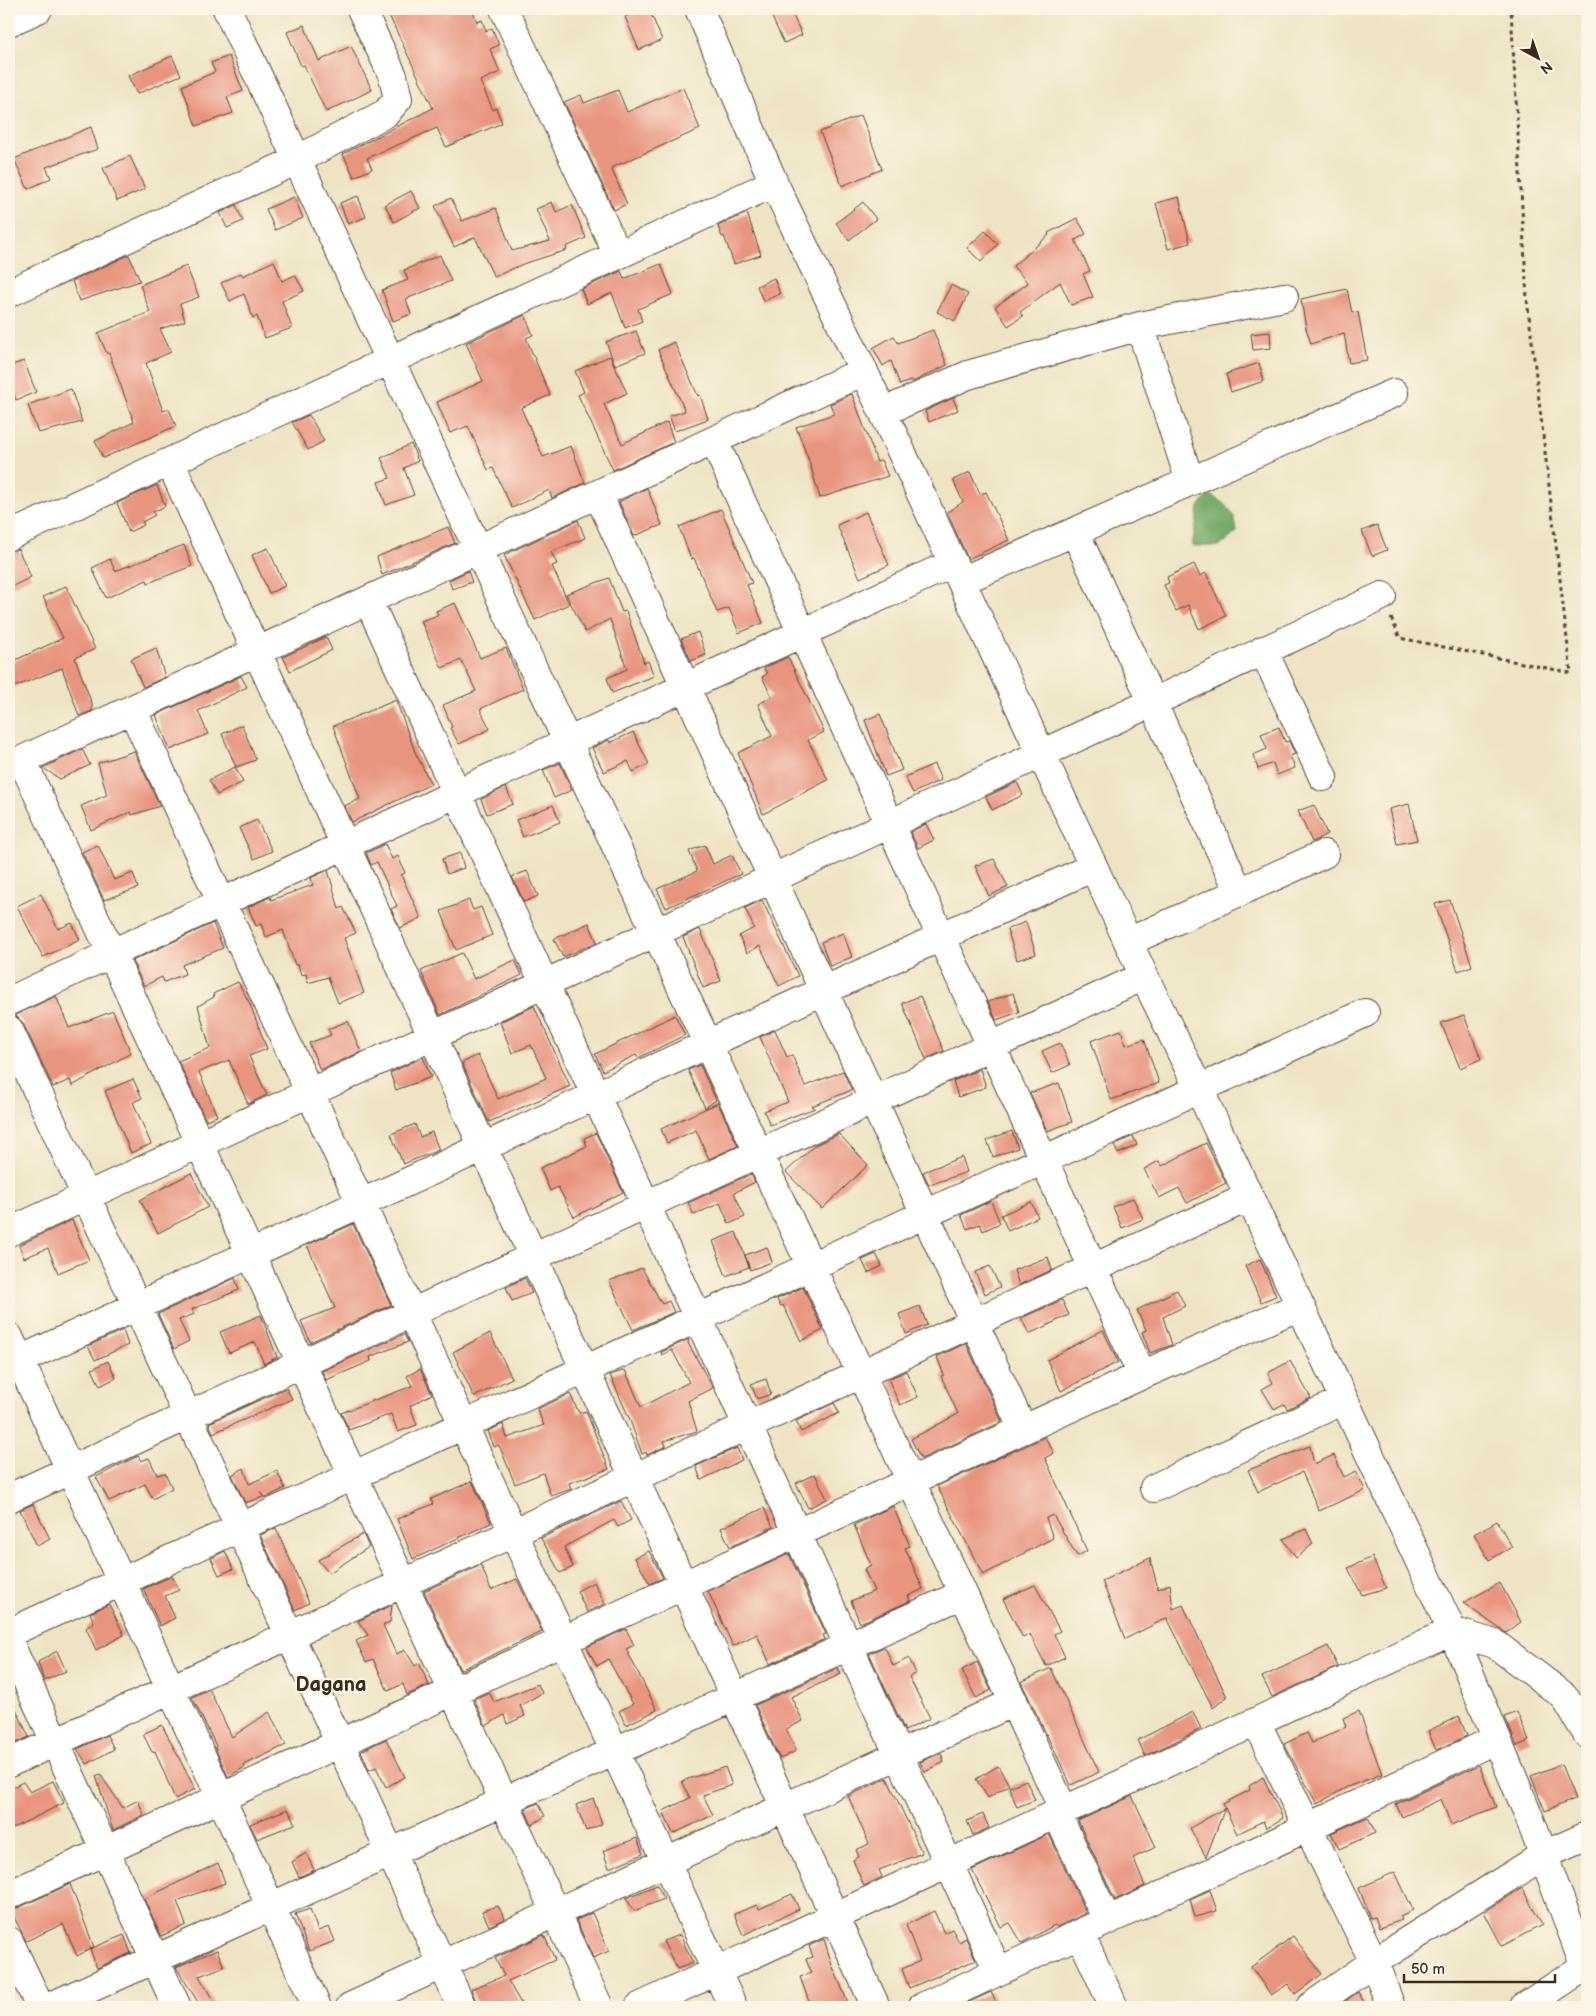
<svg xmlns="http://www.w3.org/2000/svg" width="1596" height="2016" font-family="'Balsamiq Sans',sans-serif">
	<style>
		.forest { fill: #75aa67; stroke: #586a42 }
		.building { fill: #e89580 }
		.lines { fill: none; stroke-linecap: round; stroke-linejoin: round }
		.minor-casing { stroke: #564637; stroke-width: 30 }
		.path { stroke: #564637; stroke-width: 3; stroke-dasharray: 4 4; stroke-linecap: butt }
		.minor { stroke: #fff; stroke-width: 28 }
		.labels { text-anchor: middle; stroke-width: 4.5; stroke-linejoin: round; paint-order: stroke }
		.district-label { font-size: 20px; font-weight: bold; fill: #3b2a1e; stroke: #fcf5e5 }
	</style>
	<rect width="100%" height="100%" fill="#fcf5e5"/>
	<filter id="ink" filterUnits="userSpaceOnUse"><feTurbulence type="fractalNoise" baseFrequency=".02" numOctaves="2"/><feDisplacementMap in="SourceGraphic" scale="10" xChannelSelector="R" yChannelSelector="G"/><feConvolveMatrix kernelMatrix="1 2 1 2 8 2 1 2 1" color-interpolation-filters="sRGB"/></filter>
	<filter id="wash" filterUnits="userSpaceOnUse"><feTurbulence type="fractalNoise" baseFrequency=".0096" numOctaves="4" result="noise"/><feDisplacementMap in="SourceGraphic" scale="20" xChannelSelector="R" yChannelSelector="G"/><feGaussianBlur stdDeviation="1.12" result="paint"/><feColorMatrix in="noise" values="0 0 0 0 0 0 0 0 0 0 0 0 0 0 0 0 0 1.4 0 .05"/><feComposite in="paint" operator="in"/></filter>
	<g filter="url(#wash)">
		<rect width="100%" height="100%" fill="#eee4c4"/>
		<path class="forest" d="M1209 494C1228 507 1234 508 1237 532L1220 546H1192L1199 507Z"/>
		<g id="blocks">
			<path class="building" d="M386 9H472L477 22 482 20 486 31 492 28 499 45 490 49 500 72 480 81 493 110 496 108 502 123 446 147 437 128 367 158 372 169 354 177 343 154 433 108Z
				M644 9H649L662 40 639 50 625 17Z
				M768 9H790L802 35 784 43Z
				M304 25 319 61 351 46 372 90 326 112 304 65 301 66 287 32Z
				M172 56 181 75 137 94 128 76Z
				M229 56 243 91 227 97 233 113 196 126 182 86 215 72 211 63Z
				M683 88 700 129 611 168 627 204 614 210 564 102 581 95 584 103 618 90 627 112Z
				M861 115 882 169 842 186 820 132Z
				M91 127 98 149 46 167 51 178 28 189 14 159Z
				M130 156 145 189 117 201 103 168Z
				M411 191 420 208 394 222 385 205Z
				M358 196 366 217 348 224 340 203Z
				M294 197 303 218 275 230 266 209Z
				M1179 197 1190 243 1168 249 1156 203Z
				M451 198 462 221 496 208 512 251 550 241 536 209 552 202 556 212 572 205 586 238 566 247 567 250 523 264 494 277 475 237 454 247 435 206Z
				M863 202 876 219 849 240 836 223Z
				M236 205 243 221 227 228 220 213Z
				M747 213 761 255 734 264 724 236 722 237 718 226Z
				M1077 218 1086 234 1075 240 1090 271 1083 274 1093 297 1071 305 1060 282 1020 312 1023 316 1008 326 995 307 1028 283 1013 266 1049 235 1048 233Z
				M985 231 998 244 981 262 967 248Z
				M129 255 140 281 79 301 72 281Z
				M440 255 451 281 406 299 411 314 393 321 382 290 408 280 404 270Z
				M274 261 282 281 295 275 304 291 282 301 292 328 265 338 257 316 253 318 244 294 230 301 221 283 241 273 243 276Z
				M661 264 673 294 638 309 642 321 625 328 612 293 587 304 581 289 621 271 624 279Z
				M186 266 199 297 180 304 185 321 160 329 171 352 146 363 163 411 169 409 176 426 103 458 95 441 134 422 109 353 107 354 98 333 150 312 140 285Z
				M774 278 780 294 763 301 757 286Z
				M951 285 968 294 955 321 937 312Z
				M1347 289 1352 313 1358 312 1367 360 1349 363 1344 333 1311 344 1306 328 1301 299Z
				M525 315 533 335 526 338 550 395 521 408 543 457 571 446 585 483 552 498 549 490 512 508 493 468 488 470 468 426 450 433 437 402 483 381 466 343Z
				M933 330 947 365 913 382 912 380 900 385 891 361 883 366 873 348 894 336 898 343Z
				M636 331 645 353 615 365 606 342Z
				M1270 332 1271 348 1253 350 1251 334Z
				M674 342 698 396 700 395 708 419 675 431 669 416 685 411 658 350Z
				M610 356 627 393 604 404 622 444 667 422 674 442 613 470 578 395 584 392 575 371Z
				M24 361 36 392 16 400 9 380V366Z
				M1259 363 1264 381 1231 392 1226 374Z
				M71 389 82 422 38 433 28 405Z
				M852 394 877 462 881 460 888 476 820 498 809 461 796 427 834 414 830 404Z
				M953 398 958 410 929 422 925 411Z
				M309 415 324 441 308 450 292 422Z
				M411 444 418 461 404 468 414 495 386 505 378 482 390 478 381 458Z
				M970 472 980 494 986 492 1009 540 968 559 947 512 963 502 953 480Z
				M157 485 165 506 153 512 155 515 142 522 144 525 129 532 117 503Z
				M647 488 662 525 634 536 619 502Z
				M721 509 752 583 747 585 763 623 739 633 729 608 717 612 694 558 691 559 679 527Z
				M866 512 889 565 860 578 837 525Z
				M578 520 585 538 551 552 557 564 552 566 569 604 535 620 504 555Z
				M1377 525 1387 550 1372 556 1362 531Z
				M448 527 455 543 382 575 377 557Z
				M184 545 192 566 148 583 147 580 106 598 92 568 110 559 115 571Z
				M268 548 285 586 269 593 252 555Z
				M18 549 31 577 9 588V551Z
				M1194 564 1200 576 1206 573 1226 616 1199 629 1188 605 1176 611 1164 585 1169 583 1167 577Z
				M468 571 472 582 452 589 449 580Z
				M609 578 622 612 626 611 644 663 648 661 654 676 612 693 607 678 627 669 610 619 585 632 566 594Z
				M66 586 95 649 75 658 92 704V711L79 716 62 668 14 687 9 675V663L63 638 43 597Z
				M455 603 480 658 506 648 523 689 480 709 490 729 459 744 450 728 452 727 443 705 476 691 461 660 442 668 421 621 438 615 436 611Z
				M698 632 706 655 691 661 681 639Z
				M326 637 332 650 290 671 283 657Z
				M156 648 165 677 143 687 131 659Z
				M788 657 824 732 808 740 828 780 763 814 738 753 772 736 758 704 772 697 762 677 767 674 764 668Z
				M241 676 247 687 198 711 208 734 170 750 156 715Z
				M396 700 415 752 431 784 352 822 344 806 360 799 333 726Z
				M880 714 902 770 886 776 865 720Z
				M242 725 256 760 236 767 222 734Z
				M1279 727 1285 742 1289 741 1295 754 1290 756 1295 768 1277 775 1273 763 1258 769 1253 755 1267 749 1261 734Z
				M633 732 649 764 633 772 628 761 604 772 592 748 609 740 610 743Z
				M82 749 90 765 60 779 43 768Z
				M134 751 160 806 132 815 131 812 91 830 81 806 107 795 98 763Z
				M560 763 572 790 554 798 543 770Z
				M934 764 941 780 913 793 905 777Z
				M235 767 243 782 217 795 209 780Z
				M1017 782 1023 795 992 810 986 797Z
				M506 787 513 804 487 814 481 799Z
				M1409 804 1417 840 1397 844 1389 809Z
				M553 805 560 822 523 837 516 820Z
				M1314 805 1327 834 1312 842 1298 811Z
				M257 820 272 851 254 859 239 828Z
				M926 824 934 840 918 848 910 832Z
				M385 844 392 859 398 856 405 873 401 875 421 918 400 928 391 909 397 906 377 862 371 865 366 853Z
				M98 845 114 880 133 873 138 888 104 900 82 852Z
				M705 845 713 864 732 855 741 874 666 908 657 889 697 871 689 851Z
				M460 853 464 868 447 874 442 859Z
				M994 859 1008 887 989 896 975 866Z
				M328 870 339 909 343 907 356 933 344 938 364 993 338 1003 328 977 308 983 306 974 301 975 298 965H295L283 930 266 937 261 924 256 926 248 907 270 897 271 900 313 885 311 878Z
				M527 871 538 896 524 902 512 877Z
				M41 894 58 929 72 923 80 940 43 957 17 906Z
				M469 900 473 910 481 907 492 935 456 950 441 911Z
				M762 900 798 976 779 986 760 946 747 953 739 936 754 928 745 908Z
				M1450 900 1472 966 1458 971 1435 904Z
				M1026 922 1036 954 1017 960 1007 929Z
				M213 923 223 948 182 965 185 974 164 982 162 977 144 986 132 961Z
				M589 923 597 942 563 957 554 939Z
				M700 929 721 981 703 988 683 937Z
				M843 933 852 957 830 966 821 942Z
				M462 953 474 979 515 960 522 975 440 1015 421 971Z
				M238 982 250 1004 267 1049 249 1056 267 1095 248 1104 229 1060 199 1072 217 1116 206 1120 178 1061 210 1048 198 1006 214 997 213 994Z
				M1013 993 1019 1012 996 1020 988 1002Z
				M56 996 69 1028 113 1011 131 1053 72 1086 70 1080 53 1087 23 1023 15 1015Z
				M920 996 944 1051 926 1059 902 1003Z
				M534 1006 570 1086 489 1122 462 1063 478 1055 498 1099 546 1078 531 1045 512 1053 500 1022Z
				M675 1015 685 1035 638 1058 636 1055 603 1071 595 1054Z
				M1464 1015 1481 1059 1460 1068 1441 1023Z
				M348 1021 361 1052 320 1070 309 1043 331 1035 328 1029Z
				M775 1030 787 1057 792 1055 805 1086 843 1071 852 1090 812 1106 815 1108 770 1125 764 1111 788 1102 760 1037Z
				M1121 1030 1126 1045 1144 1039 1159 1083 1111 1100 1091 1041Z
				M1060 1043 1070 1065 1052 1073 1042 1051Z
				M423 1057 431 1077 396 1090 390 1073Z
				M700 1065 716 1100 705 1108 688 1070Z
				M980 1069 986 1087 958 1097 953 1081Z
				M133 1079 142 1098 133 1102 151 1144 131 1153 105 1091Z
				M1059 1083 1072 1122 1047 1131 1030 1093Z
				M718 1103 738 1146 709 1159 696 1130 667 1143 661 1129Z
				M415 1124 420 1137 432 1132 439 1150 403 1164 391 1134Z
				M1012 1131 1018 1148 993 1157 987 1140Z
				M596 1133 623 1192 574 1217 558 1187 550 1191 540 1168 587 1146 584 1138Z
				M839 1134 868 1165 822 1209 786 1172 815 1145Z
				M1133 1136 1137 1145 1118 1154 1114 1145Z
				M1206 1143 1226 1183 1187 1203 1179 1188 1159 1198 1144 1169 1159 1161 1162 1166Z
				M962 1157 967 1172 929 1185 923 1172Z
				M191 1173 208 1207 158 1233 140 1200Z
				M751 1174 755 1182 734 1193 745 1217 729 1224 720 1203 694 1215 688 1203Z
				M1133 1198 1143 1219 1122 1228 1113 1207Z
				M991 1201 1000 1223 983 1231 980 1224 967 1229 961 1215Z
				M1031 1202 1038 1217 1008 1231 1001 1215Z
				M72 1220 89 1260 58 1273 48 1248 24 1258 19 1245Z
				M353 1224 391 1305 310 1342 301 1321 335 1308 307 1245Z
				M736 1232 749 1267 726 1276 713 1241Z
				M767 1247 772 1262 750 1270 745 1255Z
				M876 1254 882 1266 868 1273 862 1260Z
				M1048 1257 1052 1270 1019 1285 1014 1270Z
				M1260 1259 1276 1296 1261 1302 1245 1266Z
				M990 1266 1000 1287 985 1294 975 1272Z
				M642 1268 662 1304 669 1301 674 1312 633 1330 609 1281Z
				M235 1278 239 1290 192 1309 194 1314 179 1320 189 1341 174 1349 158 1314Z
				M525 1278 532 1293 512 1301 506 1287Z
				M803 1287 823 1330 801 1341 783 1305 780 1306 777 1299Z
				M1177 1290 1185 1306 1163 1317 1172 1345 1150 1353 1142 1332 1146 1330 1137 1310Z
				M1062 1300 1069 1315 1029 1334 1021 1318Z
				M920 1306 927 1325 906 1334 899 1314Z
				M261 1315 277 1357 264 1364 255 1342 229 1353 220 1332Z
				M123 1330 128 1345 95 1360 88 1346Z
				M1103 1330 1118 1362 1061 1391 1047 1360Z
				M490 1333 512 1378 474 1397 453 1352Z
				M404 1334 408 1342 370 1357 371 1361 326 1380 322 1371Z
				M689 1339 688 1343 713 1388 688 1401 697 1431 664 1441 666 1446 647 1455 646 1452 642 1454 630 1420 610 1375 625 1370 641 1407 689 1382 672 1350 662 1355 661 1352Z
				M966 1343 1002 1422 921 1459 911 1439 958 1414 941 1376 944 1375 937 1357Z
				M108 1361 116 1378 100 1386 92 1369Z
				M1290 1361 1311 1398 1287 1409 1284 1404 1274 1409 1262 1389 1273 1383 1268 1373Z
				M420 1369 432 1394 410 1406 417 1425 398 1432 391 1414 349 1430 341 1413 412 1386 407 1376Z
				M906 1371 918 1397 900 1405 888 1379Z
				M766 1379 771 1394 757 1399 751 1384Z
				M286 1388 292 1399 213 1433 209 1423Z
				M570 1394 579 1413 586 1411 609 1469 569 1483 571 1489 551 1496 543 1473 515 1484 499 1445 494 1447 488 1431 503 1424 507 1438 544 1425 537 1409Z
				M834 1403 839 1413 801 1432 796 1421Z
				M1045 1437 1054 1453 1045 1458 1087 1551 1077 1556 1053 1515 1046 1518 1053 1538 983 1575 937 1486Z
				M1310 1446 1314 1464 1334 1455 1344 1477 1356 1471 1365 1490 1319 1511 1302 1472 1258 1492 1248 1470Z
				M737 1448 742 1460 701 1480 696 1466Z
				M138 1456 141 1461 149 1458 157 1475 165 1473 172 1488 153 1499 145 1484 109 1501 96 1477Z
				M244 1468 249 1484 277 1471 285 1488 266 1498 260 1491 263 1497 245 1503 232 1475Z
				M815 1474 827 1499 808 1508 796 1483Z
				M472 1481 491 1523 413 1559 397 1519 433 1504 431 1499Z
				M621 1501 631 1520 618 1527 614 1520 564 1547 573 1567 560 1573 541 1538Z
				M33 1504 50 1539 37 1546 20 1510Z
				M893 1506 910 1546 905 1548 923 1589 908 1596 910 1601 860 1623 851 1601 874 1591 864 1569 871 1565 854 1525Z
				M764 1508 773 1527 730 1547 721 1528Z
				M1497 1521 1512 1547 1489 1560 1474 1534Z
				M276 1528 309 1603 295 1610 260 1535Z
				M1306 1529 1313 1544 1296 1558 1283 1539Z
				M363 1534 369 1547 329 1573 318 1560Z
				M225 1551 233 1569 219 1575 211 1558Z
				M649 1551 663 1578 650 1584 635 1558Z
				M789 1554 826 1634 823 1635 825 1639 770 1664 757 1634 733 1646 708 1591Z
				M1372 1557 1386 1588 1362 1595 1348 1568Z
				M1150 1558 1158 1589 1170 1584 1173 1609 1183 1605 1227 1697 1213 1708 1167 1618 1125 1639 1102 1581Z
				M481 1565 491 1590 517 1579 542 1632 460 1670 424 1591Z
				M172 1576 179 1590 165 1596 175 1618 160 1626 143 1589Z
				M594 1582 605 1604 587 1612 577 1591Z
				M1500 1583 1521 1622 1506 1633 1463 1603Z
				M1035 1585 1060 1631 1054 1634 1065 1657 1046 1666 1030 1634 1023 1638 1003 1599Z
				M109 1604 124 1635 96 1650 86 1628 94 1622 90 1613Z
				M392 1605 390 1622 383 1625 396 1654 405 1650 415 1666 419 1663 429 1685 407 1695 403 1684 388 1691 373 1659 366 1662 356 1641 368 1635 358 1621Z
				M626 1629 634 1645 626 1649 657 1710 626 1725 619 1711 633 1704 608 1659 597 1666 587 1647Z
				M1328 1646 1338 1667 1272 1697 1262 1677Z
				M885 1647 893 1666 909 1658 916 1673 909 1677 930 1718 905 1731 869 1653Z
				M57 1651 66 1671 44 1681 38 1662Z
				M977 1662 991 1690 976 1698 962 1670Z
				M838 1668 841 1674 791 1697 803 1721 786 1729 796 1751 780 1759 755 1705Z
				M1051 1668 1099 1772 1071 1785 1021 1682Z
				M538 1684 542 1693 520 1706 525 1716 507 1724 504 1715 486 1726 474 1699 489 1692 494 1702Z
				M209 1689 232 1737 269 1712 286 1745 244 1765 245 1767 228 1777 215 1747 216 1746 192 1697Z
				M9 1694 29 1737 9 1746Z
				M1359 1711 1382 1774 1347 1787 1317 1804 1284 1744 1307 1733 1312 1743 1346 1727 1343 1718Z
				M1193 1712 1201 1729 1145 1756 1138 1740Z
				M1517 1712 1529 1741 1517 1746 1505 1717Z
				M1459 1716 1467 1736 1436 1750 1428 1731Z
				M162 1725 195 1789 175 1799 155 1751 152 1752 143 1734Z
				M107 1735 114 1749 87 1764 77 1749Z
				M386 1739 405 1777 386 1787 376 1767 369 1770 361 1751Z
				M941 1753 944 1762 925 1772 920 1762Z
				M1561 1764 1575 1799 1545 1811 1531 1776Z
				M1479 1765 1496 1807 1451 1825 1441 1799 1402 1817 1396 1804Z
				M998 1766 1009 1785 988 1798 976 1779Z
				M725 1767 732 1785 703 1795 713 1815 673 1834 663 1811 690 1798 682 1781Z
				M100 1774 123 1808 138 1800 144 1815 113 1830 96 1776Z
				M1263 1777 1283 1818 1266 1828 1263 1821 1237 1834 1225 1808 1206 1857 1190 1828 1225 1808 1223 1804 1250 1790 1249 1786Z
				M887 1778 922 1853 879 1870 882 1877 864 1886 853 1860 859 1857 856 1850 869 1844 848 1796Z
				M1026 1780 1035 1800 1017 1807 1009 1787Z
				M53 1781 64 1803 9 1830V1789L23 1782 30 1792Z
				M1132 1796 1156 1847 1133 1858 1145 1886 1115 1900 1078 1821Z
				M593 1798 602 1824 586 1831 576 1805Z
				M538 1803 545 1816 532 1825 525 1809Z
				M288 1809 295 1824 257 1839 250 1824Z
				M983 1814 989 1828 973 1835 967 1821Z
				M1368 1817 1375 1833 1339 1849 1331 1833Z
				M1049 1834 1086 1913 1057 1927 1055 1925 1022 1943 1010 1923 1001 1927 972 1870Z
				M637 1838 643 1854 609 1868 603 1851Z
				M306 1853 314 1870 299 1877 292 1862Z
				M218 1863 225 1883 177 1901 186 1925 161 1936 144 1899Z
				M1395 1872 1413 1910 1400 1916 1402 1920 1379 1928 1375 1917 1370 1918 1359 1888Z
				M70 1884 94 1947 77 1956 63 1924 26 1941 11 1911Z
				M657 1885 664 1899 634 1911 626 1898Z
				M1522 1888 1542 1925 1502 1946 1484 1912Z
				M1210 1890 1217 1911 1195 1917 1190 1899Z
				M792 1894 799 1909 743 1935 734 1914 757 1905 759 1909Z
				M498 1906 505 1919 489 1926 482 1911Z
				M310 1909 318 1931 329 1927 335 1941 309 1951 295 1914Z
				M934 1911 944 1933 952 1929 959 1942 966 1938 976 1960 909 1988 902 1969 920 1961 906 1925Z
				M592 1913 609 1951 593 1958 576 1920Z
				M124 1935 131 1953 97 1968 90 1949Z
				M544 1935 555 1960 508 1981 523 2007H478L471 1989 504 1976 495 1958Z
				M680 1935 693 1963 677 1969 663 1941Z
				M1293 1936 1322 1974 1295 1994 1288 1984 1271 1995 1251 1967Z
				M824 1939 832 1965 850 2007H811L800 1977 811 1973 806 1959 813 1957 809 1946Z
				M217 1950 224 1967 199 1976 217 2007H201L176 1967Z
				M991 1992 998 2007H958Z
				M1358 1992 1367 2007H1337Z"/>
		</g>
	</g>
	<g filter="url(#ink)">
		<use href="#blocks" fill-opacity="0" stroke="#564637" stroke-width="1"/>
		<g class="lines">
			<g class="minor-casing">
				<path id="minor" d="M227 9 1064 1811
					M504 9 618 255
					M699 9 774 183 883 412 1144 976 1199 1089 1452 1631 1528 1814 1587 1972
					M9 22 38 9
					M9 293 297 160 386 113 398 99 393 76 361 9
					M1140 326 1190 482
					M883 412 968 375 1140 326 1284 297
					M714 441 1142 1375
					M170 462 876 2007
					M598 494 1023 1430
					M1075 532 1239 892
					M9 536 774 183
					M961 581 1394 393
					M368 600 998 1971
					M1263 650 1323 777
					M132 709 733 2007
					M22 760 599 2007
					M9 766 864 371
					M1128 942 1324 854
					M9 1001 953 563
					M9 1030 462 2007
					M9 1232 1382 596
					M9 1337 317 2007
					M9 1365 1093 867
					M1154 1488 1344 1400
					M9 1498 1144 976
					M9 1633 1365 1013
					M9 1642 177 2007
					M1256 1722 1374 1962 1391 2007
					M9 1763 1249 1197
					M1057 1814 1107 1920
					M9 1895 1142 1375 1300 1306
					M1080 1934 1114 2007
					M9 1941 40 2007
					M49 2007 963 1594
					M350 2007 1014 1702
					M639 2007 1452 1631 1495 1644 1564 1696 1587 1734
					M922 2007 1497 1739
					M1310 2007 1374 1962 1544 1855 1587 1836
					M1524 2007 1587 1965"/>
			</g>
			<path class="path" d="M1391 618 1400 638 1571 673 1527 299 1511 9"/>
			<use href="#minor" class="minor"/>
		</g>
	</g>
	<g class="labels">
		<g class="district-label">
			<text x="331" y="1691">Dagana</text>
		</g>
	</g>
	<rect width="1596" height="2016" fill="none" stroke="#fcf5e5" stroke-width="30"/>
	<g transform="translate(1538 58) rotate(140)" stroke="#fcf5e5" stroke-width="4" paint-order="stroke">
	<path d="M0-4L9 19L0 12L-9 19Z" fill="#3b2a1e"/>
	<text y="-8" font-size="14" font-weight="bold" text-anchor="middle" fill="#3b2a1e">N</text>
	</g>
	<path d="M1404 1974v8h151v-8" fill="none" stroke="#3b2a1e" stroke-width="2.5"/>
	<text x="1411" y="1974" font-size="15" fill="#3b2a1e" stroke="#fcf5e5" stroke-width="4" paint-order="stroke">50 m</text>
</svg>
